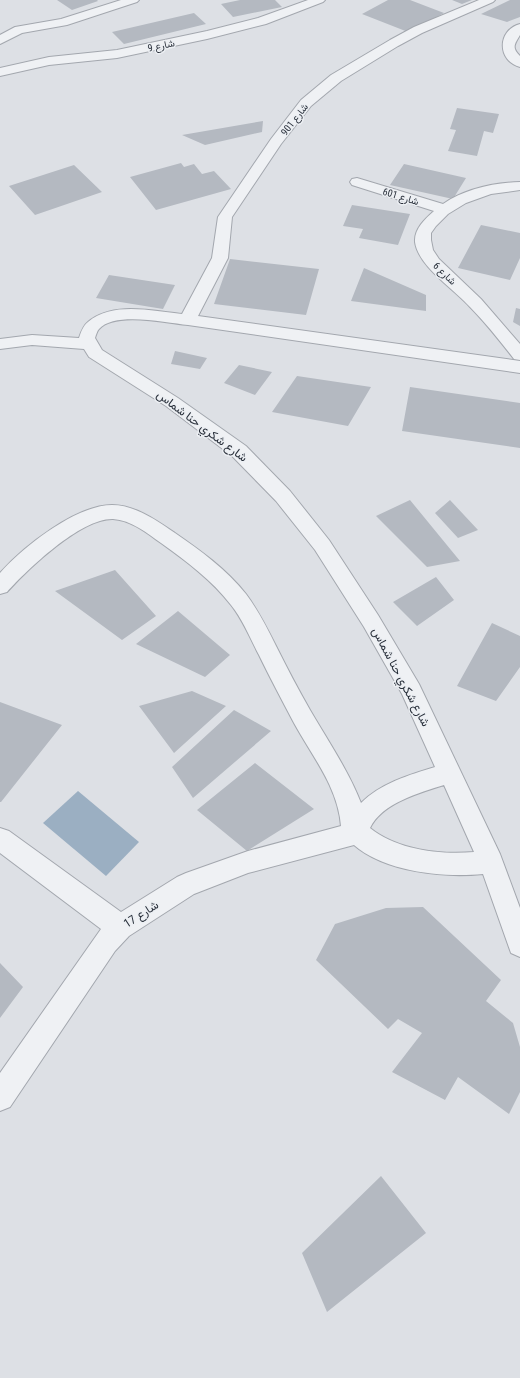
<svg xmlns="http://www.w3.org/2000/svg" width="520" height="1378" font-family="'Roboto Condensed',Vazirmatn,sans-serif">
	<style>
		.water { fill: #9bafc2 }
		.building { fill: #b4b9c1 }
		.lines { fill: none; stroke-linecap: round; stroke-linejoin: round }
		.minor-casing { stroke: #a3a7ae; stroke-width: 2 }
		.minor { fill: #eff1f4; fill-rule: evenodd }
		.labels { text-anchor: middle; stroke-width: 3; stroke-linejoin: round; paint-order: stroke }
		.far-street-label { font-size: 10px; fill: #282f3a; stroke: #eceff3 }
		.street-label { font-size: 12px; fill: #282f3a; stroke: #eceff3 }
	</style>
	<rect width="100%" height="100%" fill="#dde0e5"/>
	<path class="water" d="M78 791 139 842 106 876 43 823Z"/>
	<path class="building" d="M57 0H97L98 1 72 10Z
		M240 0H275L282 7 233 17 221 4Z
		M388 0H410L444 13 408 32 362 14Z
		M452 0H472L462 4Z
		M510 0H520V17L507 22 481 14Z
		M194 13 206 24 124 44 112 32Z
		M457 108 499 114 493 133 484 131 477 156 448 151 456 130 450 129Z
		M263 121 262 132 205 145 182 135Z
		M181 163 184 167 194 164 202 174 214 171 231 189 156 210 130 177Z
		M404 164 466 178 453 199 390 185Z
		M74 165 102 192 35 215 9 186Z
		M352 205 410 214 398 245 359 238 363 229 343 226Z
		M481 225 520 233V258L510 280 458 268Z
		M230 259 319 269 306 315 214 304Z
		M364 268 426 295V311L351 301Z
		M109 275 175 285 163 309 96 298Z
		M516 308 520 309V326L513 322Z
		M175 351 207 358 200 369 171 364Z
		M239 365 272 372 255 395 224 383Z
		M297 376 371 387 348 426 272 412Z
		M410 387 520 403V448L402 431Z
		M410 500 460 561 427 567 376 516Z
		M450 500 478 530 458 538 435 513Z
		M115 570 156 616 122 640 55 591Z
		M436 577 454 600 417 626 393 602Z
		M178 611 230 655 205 677 136 644Z
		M492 623 520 636V667L496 701 457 686Z
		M192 691 226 706 174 753 139 706Z
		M0 702 62 725 1 802H0Z
		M234 710 271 731 193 798 172 767Z
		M255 763 314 809 247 851 197 810Z
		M423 907 501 980 486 1001 513 1023 520 1047V1092L509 1114 458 1077 445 1100 392 1072 422 1033 398 1019 388 1029 316 960 335 924 386 908Z
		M0 963 23 987 0 1018Z
		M381 1176 426 1233 327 1312 302 1253Z"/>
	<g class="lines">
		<g class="minor-casing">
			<path id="minor" d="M121 0H139L137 2 67 25 22 33 0 44V35L15 27 61 19Z
				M308 0H325L323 2 266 24 207 39 117 58 49 65 0 76V68L49 57 117 50 207 31 258 18Z
				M479 0H495L493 2 422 33 398 46 341 81 311 106 281 144 232 217 228 258 198 316 520 361V373L188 325C167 323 115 311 99 329 97 331 96 335 95 338L102 350 178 398 246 446 290 491 329 540 378 615 419 684 500 854 520 908V957L511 953 483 874C444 878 385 872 354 845L248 873 194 894 129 936 115 951 10 1107 0 1111V1073L101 929 0 853V828L9 831 121 912 177 877 186 873 248 851 341 826C338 787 312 756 294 723 282 700 270 678 259 655 250 638 243 620 231 605 212 580 186 561 161 543 147 533 131 520 113 519 81 518 28 569 7 592L0 594V573C23 547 76 505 112 505 135 505 156 520 175 533 201 551 226 569 246 594 258 610 267 628 276 646 287 668 298 689 310 710 328 741 348 770 361 803 381 783 409 775 435 767L402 694 364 627 315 550 276 501 232 456 166 406 89 357 84 349 32 345 0 349V339L32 335 79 338C81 332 83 326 88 322 112 301 153 311 182 314L212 258 218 217 271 139 301 100 331 75 390 40 414 27ZM444 785 474 852C441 855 397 850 370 828 382 803 419 793 444 785Z
				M520 24C520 27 520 32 520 35 515 44 511 47 520 56V67C497 61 497 30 520 24Z
				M357 178 443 204C465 189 493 183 520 182V190L491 194 466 203 448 214 436 226 431 233V240L433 250 439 259 481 299 520 344V360L514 359C500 341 486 323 470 307 454 289 418 266 415 242 414 229 425 219 434 211L352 185 350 182 352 179Z"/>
		</g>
		<use href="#minor" class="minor"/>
	</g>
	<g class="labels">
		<g class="far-street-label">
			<text transform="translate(161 45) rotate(-12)" y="4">شارع 9</text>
			<text transform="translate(294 119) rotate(-52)" y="4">شارع 901</text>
			<text transform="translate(401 196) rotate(17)" y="4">شارع 601</text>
			<text transform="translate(445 273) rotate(44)" y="4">شارع 6</text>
		</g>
		<g class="street-label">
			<text transform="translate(202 426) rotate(37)" y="4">شارع شكري حنا شماس</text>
			<text transform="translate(401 677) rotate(62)" y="4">شارع شكري حنا شماس</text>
			<text transform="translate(141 914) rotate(-33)" y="4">شارع 17</text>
		</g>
	</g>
</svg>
